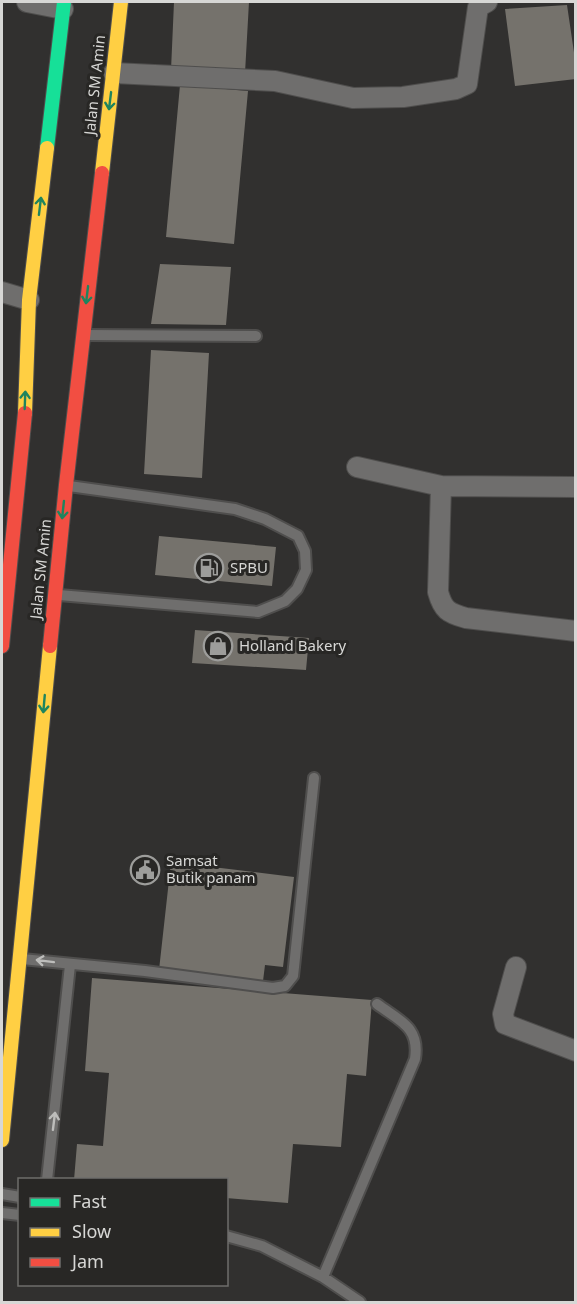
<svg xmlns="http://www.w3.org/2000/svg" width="577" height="1304" font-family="'Noto Sans',sans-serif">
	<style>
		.building { fill: #75726c }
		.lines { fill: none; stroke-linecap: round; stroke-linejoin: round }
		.lane-casing { stroke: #4f4e4d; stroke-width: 14 }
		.street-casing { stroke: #4f4e4d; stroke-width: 22 }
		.fast-casing { stroke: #4f4e4d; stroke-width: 16 }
		.slow-casing { stroke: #4f4e4d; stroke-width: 16 }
		.jam-casing { stroke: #4f4e4d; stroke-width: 16 }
		.lane { stroke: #6f6e6d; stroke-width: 10 }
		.street { stroke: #6f6e6d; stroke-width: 20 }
		.fast { stroke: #16e098; stroke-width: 14 }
		.slow { stroke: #ffcf43; stroke-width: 14 }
		.jam { stroke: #f24e42; stroke-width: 14 }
		.oneway { stroke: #1f845e }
		.oneway2 { stroke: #bdbdbb }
		.labels { text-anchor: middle; stroke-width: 6; stroke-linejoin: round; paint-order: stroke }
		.street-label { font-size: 15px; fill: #d7d7d5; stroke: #282725 }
		.poi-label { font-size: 15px; fill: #d7d7d5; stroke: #282725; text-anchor: start }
	</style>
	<rect width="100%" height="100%" fill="#31302f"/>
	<path class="building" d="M174 2H249L245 73 171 70Z
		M567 5 576 66V79L515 86 505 9Z
		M180 85 248 91 234 244 166 237Z
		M160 264 231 267 226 325 151 324Z
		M151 350 209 353 202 478 144 474Z
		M159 536 276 547 272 586 155 575Z
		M195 630 309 638 306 670 192 663Z
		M171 862 294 877 283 967 265 965 263 981 159 970Z
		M92 978 372 1000 366 1076 347 1074 341 1147 293 1144 288 1203 226 1198V1180H74L77 1144 103 1146 109 1073 85 1071Z"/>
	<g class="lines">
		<g class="lane-casing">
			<path id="lane" d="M85 335 256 336
				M59 595 258 612 285 601 297 589 306 570 305 551 298 536 265 519 235 509 69 486
				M22 959 145 971 273 988 285 986 293 976 294 967 314 778
				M47 1180 70 965
				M2 1194 20 1197
				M2 1213 20 1215
				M226 1236 262 1246 323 1277 360 1302
				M323 1277 415 1059C420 1027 400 1021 377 1004"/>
		</g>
		<g class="street-casing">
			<path id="street" d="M27 2 63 9
				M114 73 275 81 353 98 403 97 456 89 467 84 478 7 487 2
				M2 292 29 300
				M357 467 441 486 576 487
				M441 486 438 592C443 610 448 613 466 618L576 631
				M516 967 503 1014 505 1024 576 1051"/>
		</g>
		<g class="fast-casing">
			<path id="fast" d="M47 148 64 2"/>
		</g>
		<g class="slow-casing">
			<path id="slow" d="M102 173 121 2
				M25 413 29 300 47 148
				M2 1140 50 646"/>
		</g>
		<g class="jam-casing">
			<path id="jam" d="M2 646 25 413
				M50 646 66 485 102 173"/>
		</g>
		<use href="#lane" class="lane"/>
		<use href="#street" class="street"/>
		<use href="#fast" class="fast"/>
		<use href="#slow" class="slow"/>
		<use href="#jam" class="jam"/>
	</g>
	<defs><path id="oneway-shaft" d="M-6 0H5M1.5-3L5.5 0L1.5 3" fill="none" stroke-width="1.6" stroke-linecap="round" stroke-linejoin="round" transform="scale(1.5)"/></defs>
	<g class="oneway">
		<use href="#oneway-shaft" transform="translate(110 101) rotate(97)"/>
		<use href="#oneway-shaft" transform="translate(40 206) rotate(-83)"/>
		<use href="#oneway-shaft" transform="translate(87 295) rotate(97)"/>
		<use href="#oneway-shaft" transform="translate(25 400) rotate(-88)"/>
		<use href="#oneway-shaft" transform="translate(63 510) rotate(96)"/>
		<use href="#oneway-shaft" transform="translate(44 704) rotate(95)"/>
	</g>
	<g class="oneway2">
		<use href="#oneway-shaft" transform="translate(45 961) rotate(-173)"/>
		<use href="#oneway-shaft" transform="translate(54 1121) rotate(-83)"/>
	</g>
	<defs>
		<g id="fuel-ring" transform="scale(1.5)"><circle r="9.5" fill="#282725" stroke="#9d9d9b" stroke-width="1.5"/><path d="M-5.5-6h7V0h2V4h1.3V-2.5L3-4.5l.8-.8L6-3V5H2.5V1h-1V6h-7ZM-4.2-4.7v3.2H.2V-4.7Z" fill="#9d9d9b"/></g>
		<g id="shop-ring" transform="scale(1.5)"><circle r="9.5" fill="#282725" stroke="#9d9d9b" stroke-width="1.5"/><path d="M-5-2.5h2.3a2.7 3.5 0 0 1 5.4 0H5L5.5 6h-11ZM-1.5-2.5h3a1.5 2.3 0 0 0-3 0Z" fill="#9d9d9b"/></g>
		<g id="civic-ring" transform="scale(1.5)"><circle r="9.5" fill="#282725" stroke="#9d9d9b" stroke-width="1.5"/><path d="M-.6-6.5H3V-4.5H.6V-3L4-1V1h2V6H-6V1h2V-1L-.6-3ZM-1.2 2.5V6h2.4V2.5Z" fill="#9d9d9b"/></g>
	</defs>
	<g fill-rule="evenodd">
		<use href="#fuel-ring" x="209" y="568"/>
		<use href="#shop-ring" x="218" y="646"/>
		<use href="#civic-ring" x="145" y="870"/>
	</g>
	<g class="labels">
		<g class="street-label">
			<text transform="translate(95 85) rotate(-84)" y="5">Jalan SM Amin</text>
			<text transform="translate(41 569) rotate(-84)" y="5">Jalan SM Amin</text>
		</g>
		<g class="poi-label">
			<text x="230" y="573">SPBU</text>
			<text x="239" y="651">Holland Bakery</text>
			<text x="166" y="866">Samsat<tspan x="166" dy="17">Butik panam</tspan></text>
		</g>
	</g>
	<rect width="577" height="1304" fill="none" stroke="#d7d7d5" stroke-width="6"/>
	<rect x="18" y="1178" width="210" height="108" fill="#282725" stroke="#6e6d6b" stroke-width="1.5"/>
	<rect x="30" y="1198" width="30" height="9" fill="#16e098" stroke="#6e6d6b" stroke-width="1.5"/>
	<text x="72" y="1208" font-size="18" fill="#d7d7d5">Fast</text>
	<rect x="30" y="1228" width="30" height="9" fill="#ffcf43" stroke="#6e6d6b" stroke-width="1.5"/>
	<text x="72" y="1238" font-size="18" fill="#d7d7d5">Slow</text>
	<rect x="30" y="1258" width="30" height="9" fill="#f24e42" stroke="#6e6d6b" stroke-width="1.5"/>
	<text x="72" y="1268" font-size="18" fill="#d7d7d5">Jam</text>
</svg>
